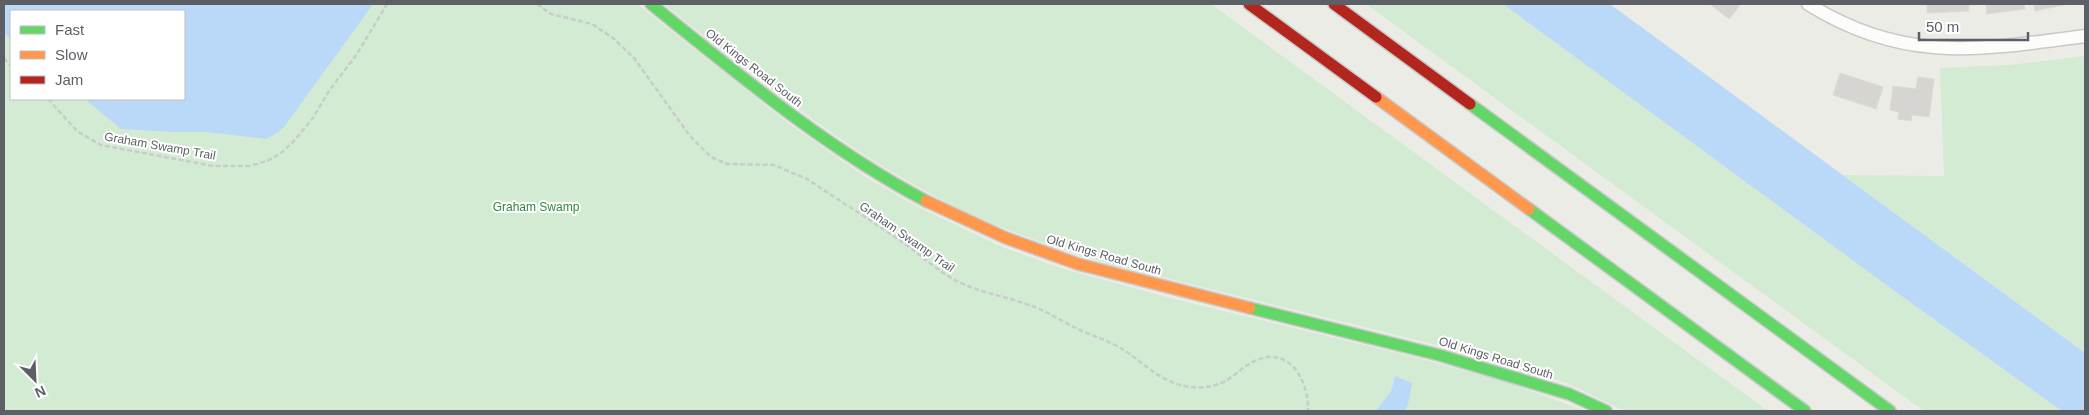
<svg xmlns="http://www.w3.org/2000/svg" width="2089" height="415" font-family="Helvetica,sans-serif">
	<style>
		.green { fill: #d3ead3; fill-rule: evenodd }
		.water { fill: #bad8f8 }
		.building { fill: #d6d5d2; stroke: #dcdad5 }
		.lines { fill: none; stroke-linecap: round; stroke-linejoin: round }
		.street-casing { stroke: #c8c9c7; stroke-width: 15 }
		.fast-casing { stroke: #c9c9c9; stroke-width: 14 }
		.slow-casing { stroke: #c9c9c9; stroke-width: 14 }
		.jam-casing { stroke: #c9c9c9; stroke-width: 14 }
		.path { stroke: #c8cdca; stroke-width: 2.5; stroke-dasharray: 5 2.5; stroke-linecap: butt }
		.street { stroke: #fcfcfb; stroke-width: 12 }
		.fast { stroke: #63d668; stroke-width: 11 }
		.slow { stroke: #ff974d; stroke-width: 11 }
		.jam { stroke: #b3261e; stroke-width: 11 }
		.labels { text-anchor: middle; stroke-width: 4; stroke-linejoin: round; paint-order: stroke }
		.street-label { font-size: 12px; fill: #5c5f65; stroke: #fff }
		.park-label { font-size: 12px; fill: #30873c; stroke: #fff }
	</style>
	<rect width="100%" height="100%" fill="#ecece7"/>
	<path class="green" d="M4 4H637L792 126 867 178 914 205 1002 247 1057 267 1170 298 1418 358 1512 384 1585 411H1405L1408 404 1395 377 1391 391 1376 411H4ZM11 11H184V99H11Z
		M664 4H1211L1768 411H1625L1567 383 1502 361 1109 264C1047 245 985 224 929 193 832 141 749 71 664 4Z
		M1366 4H1503L1896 292 2062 411H1924Z
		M2085 56V353L1843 175 1944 176 1940 68 2009 65Z"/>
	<path class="water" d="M4 4H373L284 127 277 133 266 139 207 132H174L121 129 85 99H184V11H11V39L4 33Z
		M1503 4H1610L2085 353V411H2062L1896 292Z
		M1395 376 1412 383 1408 404 1405 411H1376L1391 391Z"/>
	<path class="building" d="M1710 4H1741L1729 19Z
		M1927 4H1969V11L1927 13Z
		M1986 4H2024L2025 9 1987 14Z
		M2034 4H2068L2035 11Z
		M1840 73 1883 87 1876 109 1833 95Z
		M1918 77 1934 79 1929 117 1912 115 1911 121 1898 119 1899 112 1890 110 1893 86 1916 89Z"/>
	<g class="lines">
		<g class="street-casing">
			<path id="street" d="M1808 4C1904 64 1979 50 2085 36"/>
		</g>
		<g class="fast-casing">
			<path id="fast" d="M651 4C739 75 826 148 926 201
				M1470 104 1890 411
				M1529 209 1805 411
				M1250 308 1439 355 1569 394 1606 411"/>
		</g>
		<g class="slow-casing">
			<path id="slow" d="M1376 97 1529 209
				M926 201 1006 238 1078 264 1250 308"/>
		</g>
		<g class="jam-casing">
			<path id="jam" d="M1249 4 1376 97
				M1334 4 1470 104"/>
		</g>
		<path class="path" d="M537 4 551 14 592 24 613 38 634 58 690 136 711 157 727 164 774 165 807 179C840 201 875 223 908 246 924 258 939 272 957 281 980 293 1005 296 1029 305 1047 311 1063 322 1080 330 1091 335 1103 339 1115 345 1136 355 1151 375 1175 383 1187 388 1203 389 1216 385 1230 381 1238 370 1251 363 1287 342 1309 379 1308 411
			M4 58 11 66
			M48 99 78 132 101 145 213 166H249L267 161 281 153 294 141 313 118 329 91 357 54 387 4"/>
		<use href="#street" class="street"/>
		<use href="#fast" class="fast"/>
		<use href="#slow" class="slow"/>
		<use href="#jam" class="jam"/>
	</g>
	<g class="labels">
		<g class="street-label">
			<text transform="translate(754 68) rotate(38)" y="4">Old Kings Road South</text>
			<text transform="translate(160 146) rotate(10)" y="4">Graham Swamp Trail</text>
			<text transform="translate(907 237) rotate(35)" y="4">Graham Swamp Trail</text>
			<text transform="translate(1104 255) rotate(16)" y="4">Old Kings Road South</text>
			<text transform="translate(1496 358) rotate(17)" y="4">Old Kings Road South</text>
		</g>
		<g class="park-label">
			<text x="536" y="211">Graham Swamp</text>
		</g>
	</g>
	<rect width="2089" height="415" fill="none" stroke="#5c5f65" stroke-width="10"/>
	<rect x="10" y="10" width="175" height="90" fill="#ffffff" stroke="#bebfc1"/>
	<rect x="20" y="26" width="25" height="8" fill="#63d668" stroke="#bebfc1"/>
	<text x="55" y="35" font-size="15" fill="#5c5f65">Fast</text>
	<rect x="20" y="51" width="25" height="8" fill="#ff974d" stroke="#bebfc1"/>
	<text x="55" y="60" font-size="15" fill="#5c5f65">Slow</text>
	<rect x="20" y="76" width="25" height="8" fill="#b3261e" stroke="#bebfc1"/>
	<text x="55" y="85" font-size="15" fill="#5c5f65">Jam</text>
	<g transform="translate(35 380) rotate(156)" stroke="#ffffff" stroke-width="4" paint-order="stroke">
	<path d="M0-4L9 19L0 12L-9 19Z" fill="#5c5f65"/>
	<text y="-8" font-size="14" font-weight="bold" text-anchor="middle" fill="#5c5f65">N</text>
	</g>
	<path d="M1919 32v8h109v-8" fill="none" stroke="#5c5f65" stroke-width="2.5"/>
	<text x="1926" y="32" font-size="15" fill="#5c5f65" stroke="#ffffff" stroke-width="4" paint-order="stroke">50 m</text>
</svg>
